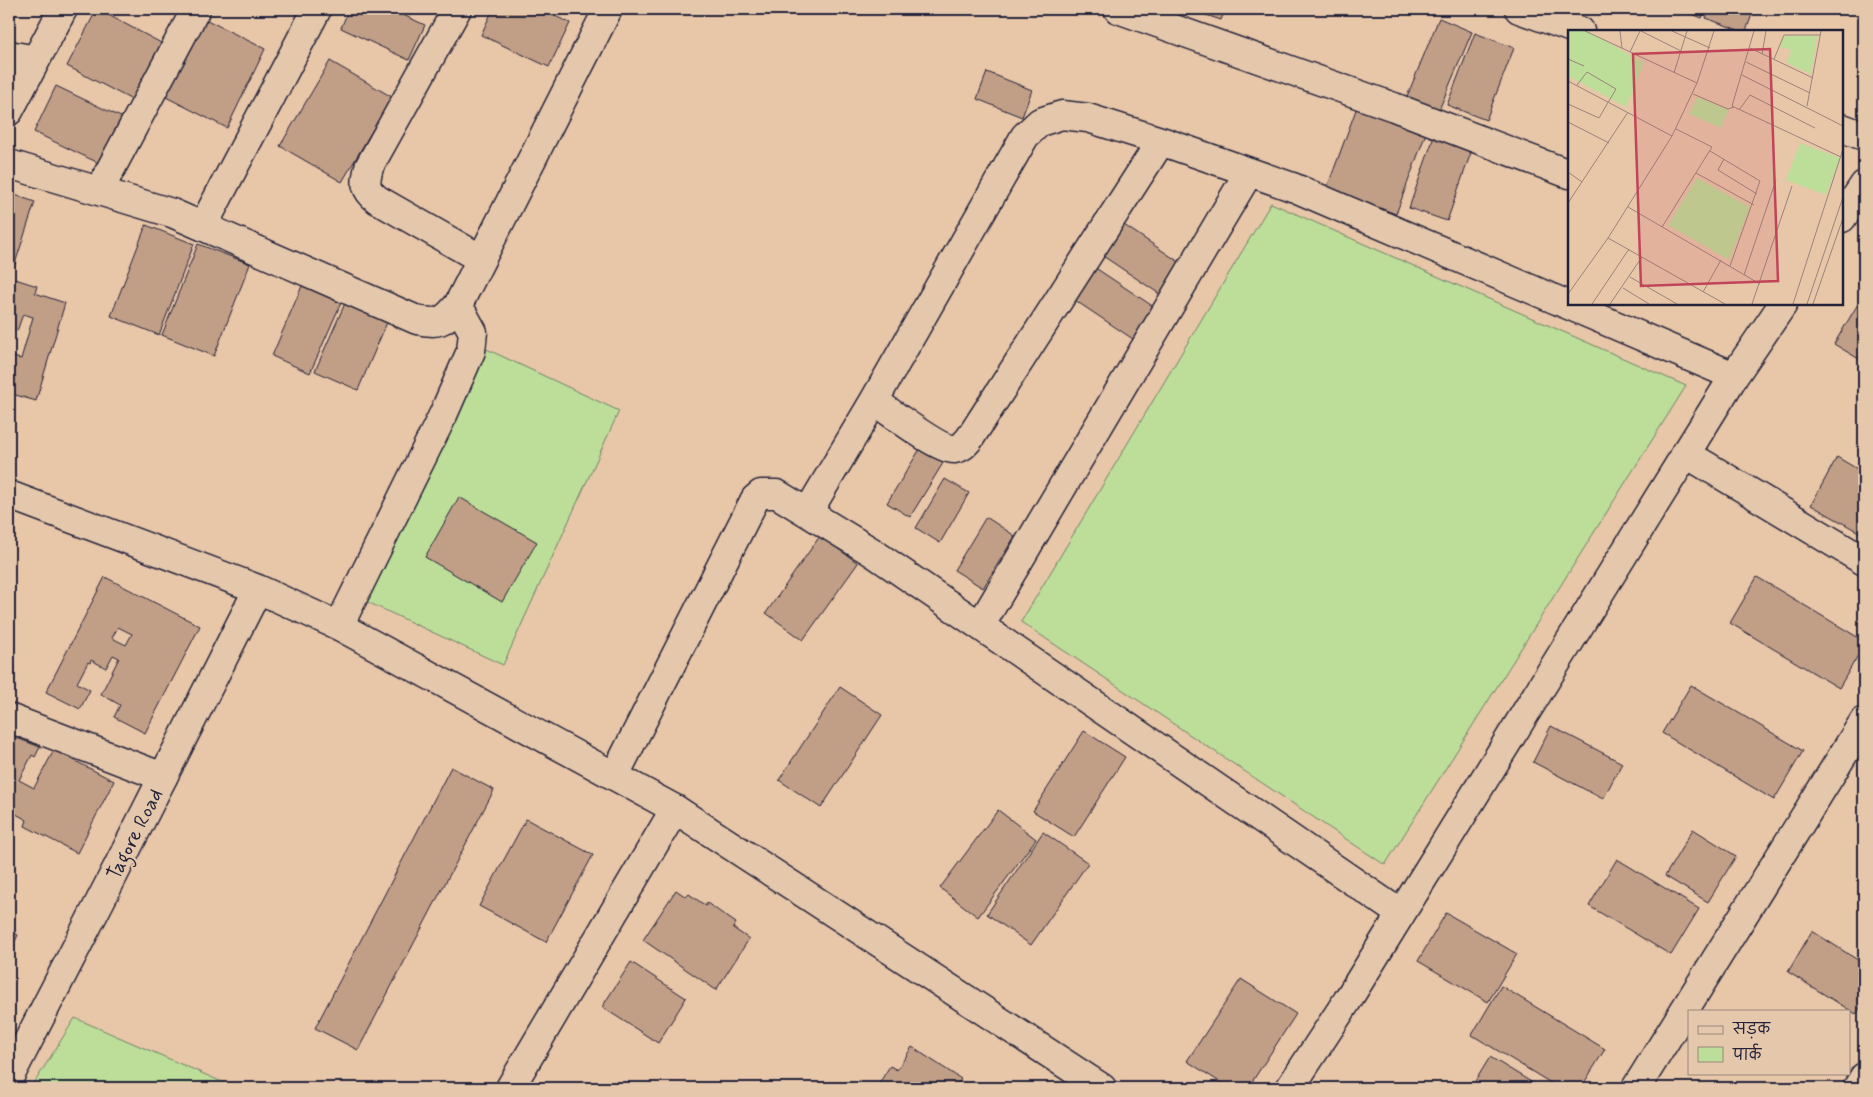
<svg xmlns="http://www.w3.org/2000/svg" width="1873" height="1097" font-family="Mynerve,'Playpen Sans Deva',sans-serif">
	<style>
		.green { fill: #bcde98; stroke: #6f806a }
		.building { fill: #c19f87; stroke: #22223b; fill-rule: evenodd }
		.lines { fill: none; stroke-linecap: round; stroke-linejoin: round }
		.minor-casing { stroke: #22223b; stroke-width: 31 }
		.tertiary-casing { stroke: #22223b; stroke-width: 31 }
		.minor { stroke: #e5c8ac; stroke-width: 28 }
		.tertiary { stroke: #e5c8ac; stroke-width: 28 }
		.labels { text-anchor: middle; stroke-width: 4; stroke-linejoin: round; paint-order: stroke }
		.street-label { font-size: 20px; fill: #22223b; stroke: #e5c8ac }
		.inset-road { fill: none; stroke: #99847c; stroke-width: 1 }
		.view { fill: #c04558; fill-opacity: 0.15; stroke: #c04558; stroke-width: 2.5 }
		.inset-edge { fill: none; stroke: #22223b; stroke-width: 2.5 }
	</style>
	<rect width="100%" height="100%" fill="#e8c6a8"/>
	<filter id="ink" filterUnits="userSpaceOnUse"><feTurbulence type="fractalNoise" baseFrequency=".02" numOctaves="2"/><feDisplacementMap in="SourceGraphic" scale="10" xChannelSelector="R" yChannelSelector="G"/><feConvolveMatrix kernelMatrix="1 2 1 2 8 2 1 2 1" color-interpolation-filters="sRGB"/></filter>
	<g filter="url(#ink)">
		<path class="green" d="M1271 203 1686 386 1385 865 1021 622Z
			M480 346 619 411 503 665 363 600Z
			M75 1018 236 1088H31Z"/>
		<path class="building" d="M97 9 165 45 136 102 67 66Z
			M349 9H390L425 25 409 60 341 28Z
			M493 9H540L570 23 549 67 481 35Z
			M1188 9H1225L1221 20Z
			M1680 9H1705L1702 18Z
			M1710 9H1754L1746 31H1741L1706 18Z
			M195 14 265 49 227 128 156 92Z
			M1439 18 1472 32 1438 112 1406 99Z
			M1475 33 1514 48 1486 120 1447 105Z
			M1864 50V65L1860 64Z
			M330 61 392 97 342 182 280 146Z
			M987 72 1032 90 1022 117 977 99Z
			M56 86 127 120 105 166 34 132Z
			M1357 107 1426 133 1396 214 1327 188Z
			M1437 128 1475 141 1447 221 1409 208Z
			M9 193 35 202 14 267 9 265Z
			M1121 223 1191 270 1170 301 1100 254Z
			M146 225 194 244 159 335 111 316Z
			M198 244 250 264 214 356 162 335Z
			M1864 250V269L1858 266Z
			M1088 263 1160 311 1139 343 1067 295Z
			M9 277 37 286 35 293 65 303 36 401 9 393V356L21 359 33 317 23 314 17 331 11 329 9 337Z
			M302 286 341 303 310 373 272 356Z
			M1864 294V362L1834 344Z
			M346 301 388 320 358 390 315 371Z
			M923 444 946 458 910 517 887 503Z
			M1837 457 1864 473V535L1811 505Z
			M945 479 969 493 940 543 916 528Z
			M459 497 537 542 502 602 425 557Z
			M986 517 1015 536 983 588 954 570Z
			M820 536 858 563 803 640 766 613Z
			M105 577 200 626 145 733 114 717 120 705 101 694 119 658 113 655 106 668 91 660 90 663 88 662 77 683 90 690 80 709 46 692ZM118 627 132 634 126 645 112 638Z
			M1757 577 1864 641V645L1839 688 1730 623Z
			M1691 685 1803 751 1774 800 1662 733Z
			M840 687 882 715 821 808 779 780Z
			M1551 726 1622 763 1603 799 1533 762Z
			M1084 731 1125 757 1074 837 1033 811Z
			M9 735 40 747 35 757 32 755 19 780 34 788 54 750 114 781 77 853 25 826 27 820 16 814 13 820 9 818Z
			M451 767 494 790 358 1050 315 1028Z
			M998 810 1036 839 978 917 940 888Z
			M526 819 593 855 546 942 479 906Z
			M1693 829 1736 856 1708 902 1665 876Z
			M1043 832 1088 863 1031 945 987 914Z
			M1617 859 1699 909 1671 955 1589 906Z
			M676 890 686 897 689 894 706 906 707 903 736 923 733 928 749 939 716 990 643 940Z
			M1446 913 1517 954 1488 1002 1418 961Z
			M9 930 18 935 9 954Z
			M1812 931 1864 964V1002L1856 1014 1788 972Z
			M631 962 686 998 658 1043 602 1007Z
			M1241 979 1296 1014 1248 1088H1229L1187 1061Z
			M1501 986 1605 1049 1581 1088H1559L1472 1035Z
			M912 1047 961 1079 955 1088H876L890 1066 897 1070Z
			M1490 1057 1541 1088H1471Z"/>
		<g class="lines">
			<g class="minor-casing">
				<path id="minor" d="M457 9 369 167C365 184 364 189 378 200L481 259
					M1118 9 1394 107 1569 174
					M1519 9 1580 31
					M9 55 36 60
					M9 111 63 9
					M1842 128 1864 136
					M9 164 172 213 417 320C439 324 443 323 458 305L608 9
					M99 191 196 9
					M1842 218 1864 185
					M203 226 317 9
					M874 401C889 411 939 450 954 449 962 448 965 444 970 438L1161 141
					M1685 453 1864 561
					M808 512 874 401 1025 136 1040 122 1062 115 1088 118 1161 141 1295 188 1734 376
					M339 626 443 415 471 351 473 332 458 305
					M980 626 1249 172
					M9 718 163 777
					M615 775 755 499 761 494H777L872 552 1401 914
					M510 1088 675 809
					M1290 1088 1347 1001 1734 376 1783 304
					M1636 1088 1864 721
					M1857 1088 1864 1077"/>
			</g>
			<g class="tertiary-casing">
				<path id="tertiary" d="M9 495 258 589 339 626 675 809 1102 1088
					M9 1078 111 880 258 589"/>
			</g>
			<use href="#minor" class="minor"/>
			<use href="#tertiary" class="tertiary"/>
		</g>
	</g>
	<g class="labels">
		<g class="street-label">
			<text transform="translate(134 834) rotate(-63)" y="7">Tagore Road</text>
		</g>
	</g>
	<g transform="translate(1568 30)">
		<rect width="275" height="275" fill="#e8c6a8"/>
		<path d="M0 1H20L76 33 58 77 0 46ZM216 6H249L243 44 219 33 223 20 212 17ZM129 67 161 80 153 98 121 84ZM232 113 272 128 258 165 218 150ZM129 148 182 177 161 230 100 195Z" fill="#bcde98"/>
		<path class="inset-road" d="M17 1 129 53M52 1 54 18M73 1 113 21M104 1 142 18M186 1 164 76 273 127M182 18 245 48M62 22 72 1M194 24 198 1M0 29 16 36M206 29 216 5H252M178 32 242 63M106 43 119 1M174 45 275 96M0 51 104 106M125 64 160 79 166 77M0 74 31 88 48 59 19 42 9 55M239 76 253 1M171 80 182 65 247 98M0 92 41 113M142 121 192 151 162 236M156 129 150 140 189 164M0 142 14 152M128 143 186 175M0 173 60 82M60 177 192 254M94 197 144 117 108 99M40 208 157 274M176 245 208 150M62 247 109 274M55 258 81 274M135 262 153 230M0 264 40 208 104 106 129 53 146 1M24 274 61 219M42 274 74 227M184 274 224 156M225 274 275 119M239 274 275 167M245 274 275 188"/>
		<path class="view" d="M202 19 210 251 73 256 65 24Z"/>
		<rect width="275" height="275" class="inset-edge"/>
	</g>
	<rect width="1873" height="1097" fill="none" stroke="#e5c8ac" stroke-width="30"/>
	<rect x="15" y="15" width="1843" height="1067" fill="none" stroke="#22223b" stroke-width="2" filter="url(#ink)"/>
	<rect x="1688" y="1010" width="162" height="65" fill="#e5c8ac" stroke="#97867f"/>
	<rect x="1698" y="1026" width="25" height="8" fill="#e5c8ac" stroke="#97867f"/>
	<text x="1733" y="1034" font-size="15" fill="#22223b">सड़क</text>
	<rect x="1698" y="1047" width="25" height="15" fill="#bcde98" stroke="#97867f"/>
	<text x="1733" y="1060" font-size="15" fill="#22223b">पार्क</text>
</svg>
